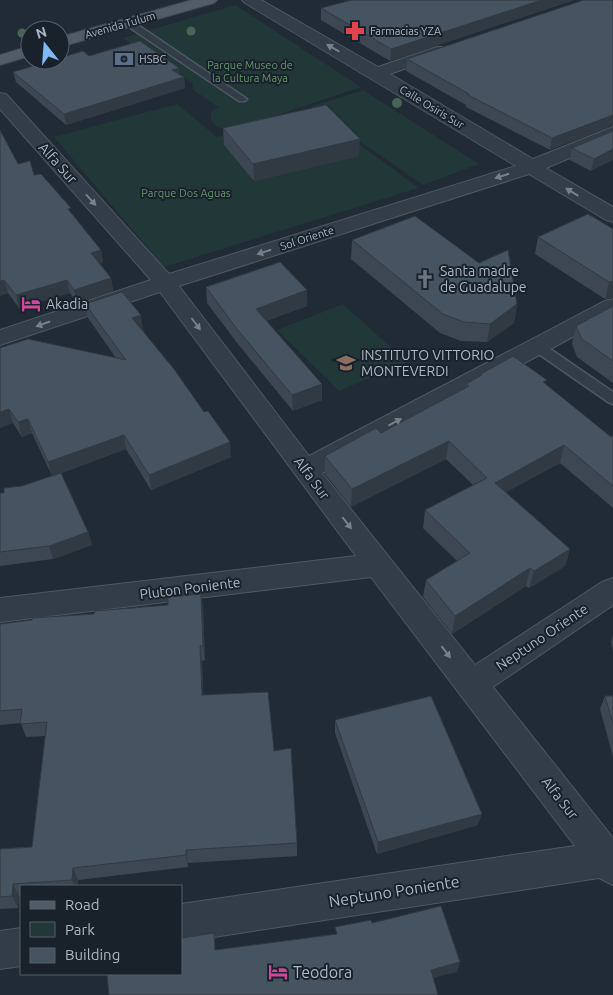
<svg xmlns="http://www.w3.org/2000/svg" width="613" height="995" font-family="Ubuntu,sans-serif">
	<style>
		.green { fill: #223737 }
		.lines { fill: none; stroke-linecap: round; stroke-linejoin: round }
		.service-casing { stroke: #4e5862; stroke-width: 3 }
		.minor-casing { stroke: #4e5862; stroke-width: 2 }
		.primary-casing { stroke: #3d4650; stroke-width: 2 }
		.path { stroke: #3f5455; stroke-width: 2; stroke-dasharray: 2.5 2.5; stroke-linecap: butt }
		.service { fill: #333d47; fill-rule: evenodd }
		.minor { fill: #333d47; fill-rule: evenodd }
		.primary { fill: #515c67; fill-rule: evenodd }
		.tree { fill: #466554 }
		.wall { fill: #3c4753 }
		.shaded-wall { fill: #313a43 }
		.building { fill: #465360; stroke: #313a43 }
		.oneway { fill: #76818c }
		.labels { text-anchor: middle; stroke-width: 4; stroke-linejoin: round; paint-order: stroke }
		.far-street-label { font-size: 11px; fill: #adb8c4; stroke: #19222b }
		.far-poi-label { font-size: 11px; fill: #adb8c4; stroke: #19222b; text-anchor: start }
		.far-park-label { font-size: 11px; fill: #65946c; stroke: #19222b }
		.street-label { font-size: 14px; fill: #adb8c4; stroke: #19222b }
		.poi-label { font-size: 14px; fill: #adb8c4; stroke: #19222b; text-anchor: start }
		.near-street-label { font-size: 16px; fill: #adb8c4; stroke: #19222b }
		.near-poi-label { font-size: 16px; fill: #adb8c4; stroke: #19222b; text-anchor: start }
	</style>
	<rect width="100%" height="100%" fill="#202b36"/>
	<path class="green" d="M235 5 361 87 233 130C221 129 209 127 211 112L218 107 192 89 193 84C172 65 145 55 123 38Z
		M363 90 479 164 423 185 310 107Z
		M177 104 217 137 311 109 419 188 164 267 54 137Z
		M343 304 407 362 339 391 277 330Z"/>
	<g class="lines">
		<g class="service-casing">
			<path id="service" d="M129 20 132 21 247 99 245 101H239L126 25V21Z
				M538 343 543 344 613 392V404L608 402 533 350 532 347Z"/>
		</g>
		<g class="minor-casing">
			<path id="minor" d="M242 0H261L378 67 437 47H449L451 50 449 53 390 74 533 159 613 127V140L546 168 613 207V222L606 220 529 174 179 286 309 456 605 301 613 299V315L322 473 475 665 602 582 613 578V605L493 687 613 838V885L599 878 181 942V904L575 846 371 577 0 622V598L356 556 160 292 0 345V330L151 280 0 109V93L6 94 169 274 516 166 245 3Z
				M21 928V966L0 969V931Z"/>
		</g>
		<g class="primary-casing">
			<path id="primary" d="M192 0H217L214 3 60 47V37Z
				M30 46V56L0 65V55Z"/>
		</g>
		<path class="path" d="M30 30 46 26"/>
		<use href="#service" class="service"/>
		<use href="#minor" class="minor"/>
		<use href="#primary" class="primary"/>
	</g>
	<g class="tree">
		<circle cx="191" cy="31" r="4.5"/>
		<circle cx="22" cy="33" r="4.5"/>
		<circle cx="397" cy="103" r="5"/>
	</g>
	<path class="wall" d="M352 0H574L390 61 321 20V8Z
		M584 0 550 150 466 107V105L406 71 407 59Z
		M89 56 179 75 184 77 185 88 66 125 16 82 13 72Z
		M223 128 359 156 254 181 224 145Z
		M0 130 18 164 34 175 72 214 101 250 103 262 100 263 111 278 113 291 77 303 70 293 19 308 8 293 0 296Z
		M613 131 591 171 570 160 572 148Z
		M613 229V298L605 299 535 254 538 237Z
		M352 240 517 304 514 323 487 342 461 341 440 333 351 259Z
		M206 287 307 306 266 321 322 400 293 411 238 344 207 303Z
		M85 304 143 330 231 457 151 490 126 449 61 473 88 532 92 545 53 559 0 566V493H4L22 486 52 476 32 433 22 437 13 423 0 428V348L116 358 88 318Z
		M613 306V383L577 357 572 344 576 326Z
		M481 374 546 385 611 437 613 435V508L560 463 506 492 570 549 565 566 529 588 526 586 452 634 423 597 426 580 457 561 423 528 425 510 473 485 446 459 351 507 325 474V456L381 433 466 388V384L480 376Z
		M201 594 203 609 205 660 202 661 203 695 274 751 297 843V856L188 863V867L78 880V886H21V896H19L18 908 0 909V849L32 847 45 736 26 737 21 723 0 725V624L168 605Z
		M613 635V651L611 642Z
		M605 696H613V757L600 709Z
		M335 720 478 825 377 854 335 733Z"/>
	<path class="shaded-wall" d="M542 0H574L390 61 391 49Z
		M179 68 180 79 172 70Z
		M184 77 185 88 66 125 64 114Z
		M613 115V126L550 150 552 138Z
		M360 139 359 156 254 181 253 164Z
		M613 149V160L591 171 594 159Z
		M101 250 103 262 93 265 91 253Z
		M111 278 113 291 77 303 74 290Z
		M4 280 8 293 0 296V281Z
		M67 280 70 293 19 308 16 295Z
		M613 281V298L605 299 609 282Z
		M307 290V306L256 324V309Z
		M517 304 514 323 487 342 490 324Z
		M141 315 143 330 135 332 132 318Z
		M322 384V400L293 411 292 395Z
		M9 409 13 423 0 428V412Z
		M28 419 32 433 22 437 18 422Z
		M124 435 126 449 52 477 48 462Z
		M449 441 446 459 351 507 352 489Z
		M230 442 231 457 151 490 149 475Z
		M564 445 560 463 491 500 495 483Z
		M88 532 92 545 53 559 49 546Z
		M570 549 565 566 529 588 534 571Z
		M530 568 526 586 452 634 455 616Z
		M201 594 203 609 205 660 203 646Z
		M200 646 202 661 204 709 202 695Z
		M482 814 478 825 377 854 378 842Z
		M186 850 188 863V867L186 855Z
		M73 868 78 880V886H75L72 880Z
		M13 884 19 896 18 908 12 896Z
		M460 962 457 972 429 979 431 970Z"/>
	<path class="building" d="M352 0H542L391 49 321 8Z
		M584 0H613V115L552 138 468 95 469 94 407 59Z
		M140 41 179 68 172 70 184 77 64 114 13 72 54 60H60V58L83 51 89 56Z
		M326 105 360 139 253 164 223 128Z
		M0 130 18 164 30 161 34 175 41 174 71 208 68 209 101 250 91 253 111 278 74 290 67 280 16 295 4 280 0 281Z
		M613 131V149L594 159 572 148Z
		M588 214 613 229V281L609 282 538 237Z
		M415 216 479 263 508 250 517 304 490 324 464 322 443 314 352 240Z
		M280 262 307 290 256 309 322 384 292 395 237 329 206 287Z
		M122 292 141 315 132 318 174 369 204 412 208 411 230 442 149 475 124 435 48 462 28 419 18 422 9 409 0 412V348L28 339 126 360 85 304Z
		M613 306V361L582 339 576 326Z
		M513 356 547 380 543 382 611 437 613 435V486L564 445 495 483 570 549 534 571 530 568 455 616 426 580 470 553 425 510 487 478 449 441 352 489 325 456 376 428 381 433 469 386 466 384 482 375 481 374Z
		M61 473 88 532 49 546 0 552V493H4V488L22 486Z
		M201 594 203 646H200L202 695 268 692 274 751 291 748 297 843 186 850V855L73 868 72 880 13 884 12 896 0 897V849L32 847 47 722 20 724 22 709 0 711V624L32 620V618L94 614 95 611 168 605V597Z
		M431 696 482 814 378 842 335 720Z
		M605 696H613V724Z
		M441 906 460 962 431 970 438 995H109L107 974H181V938L214 933 215 950 337 934 335 927 371 920 372 923Z"/>
	<defs><path id="oneway-solid" d="M-6-.8H1V-3.2L6.5 0L1 3.2V.8H-6Z" transform="scale(1.25)"/></defs>
	<g class="oneway">
		<use href="#oneway-solid" transform="translate(333 48) rotate(-150)"/>
		<use href="#oneway-solid" transform="translate(502 176) rotate(162)"/>
		<use href="#oneway-solid" transform="translate(572 192) rotate(-149)"/>
		<use href="#oneway-solid" transform="translate(91 200) rotate(48)"/>
		<use href="#oneway-solid" transform="translate(264 252) rotate(162)"/>
		<use href="#oneway-solid" transform="translate(43 324) rotate(161)"/>
		<use href="#oneway-solid" transform="translate(196 324) rotate(53)"/>
		<use href="#oneway-solid" transform="translate(395 422) rotate(-28)"/>
		<use href="#oneway-solid" transform="translate(347 523) rotate(52)"/>
		<use href="#oneway-solid" transform="translate(446 652) rotate(52)"/>
	</g>
	<defs>
		<g id="pharmacy-bare" transform="scale(1.5)"><path d="M-2-6h4v4h4v4h-4v4h-4v-4h-4v-4h4Z" fill="#e0444e" stroke="#19222b" stroke-width="2.5" paint-order="stroke"/></g>
		<g id="bank-bare" transform="scale(1.5)"><path d="M-6-4H6V4H-6ZM0-2.3a2.3 2.3 0 1 0 0 4.6a2.3 2.3 0 1 0 0-4.6Z" fill="#5c6f8a" stroke="#19222b" stroke-width="2.5" paint-order="stroke"/></g>
		<g id="church-bare" transform="scale(1.5)"><path d="M-1.2-6h2.4v3.5h3.3v2.4h-3.3V6h-2.4V-.1h-3.3v-2.4h3.3Z" fill="#6b7280" stroke="#19222b" stroke-width="2.5" paint-order="stroke"/></g>
		<g id="hotel-bare" transform="scale(1.5)"><path d="M-6-4.5h1.5V1H6V5H4.5V3h-9V5H-6ZM-4 0a1.8 1.8 0 1 1 3.6 0ZM.5 0V-2.5h3Q6-2.5 6 0Z" fill="#d1479c" stroke="#19222b" stroke-width="2.5" paint-order="stroke"/></g>
		<g id="school-bare" transform="scale(1.5)"><path d="M0-5L7-2L0 1L-7-2ZM-4 1L0 2.5L4 1V4Q0 6-4 4Z" fill="#8d6e63" stroke="#19222b" stroke-width="2.5" paint-order="stroke"/></g>
	</defs>
	<g fill-rule="evenodd">
		<use href="#pharmacy-bare" x="355" y="31"/>
		<use href="#bank-bare" x="124" y="59"/>
		<use href="#church-bare" x="425" y="279"/>
		<use href="#hotel-bare" x="31" y="304"/>
		<use href="#school-bare" x="346" y="363"/>
		<use href="#hotel-bare" x="278" y="972"/>
	</g>
	<g class="labels">
		<g class="far-street-label">
			<text transform="translate(120 25) rotate(-16)" y="4">Avenida Tulum</text>
			<text transform="translate(432 107) rotate(31)" y="4">Calle Osiris Sur</text>
			<text transform="translate(307 238) rotate(-18)" y="4">Sol Oriente</text>
		</g>
		<g class="far-poi-label">
			<text x="370" y="35">Farmacias YZA</text>
			<text x="139" y="63">HSBC</text>
		</g>
		<g class="far-park-label">
			<text x="250" y="69">Parque Museo de<tspan x="250" dy="13">la Cultura Maya</tspan></text>
			<text x="186" y="197">Parque Dos Aguas</text>
		</g>
		<g class="street-label">
			<text transform="translate(58 163) rotate(48)" y="5">Alfa Sur</text>
			<text transform="translate(312 478) rotate(53)" y="5">Alfa Sur</text>
			<text transform="translate(190 588) rotate(-7)" y="5">Pluton Poniente</text>
			<text transform="translate(542 637) rotate(-34)" y="5">Neptuno Oriente</text>
			<text transform="translate(560 798) rotate(52)" y="5">Alfa Sur</text>
		</g>
		<g class="poi-label">
			<text x="440" y="276">Santa madre<tspan x="440" dy="16">de Guadalupe</tspan></text>
			<text x="46" y="309">Akadia</text>
			<text x="361" y="360">INSTITUTO VITTORIO<tspan x="361" dy="16">MONTEVERDI</tspan></text>
		</g>
		<g class="near-street-label">
			<text transform="translate(394 891) rotate(-9)" y="6">Neptuno Poniente</text>
		</g>
		<g class="near-poi-label">
			<text x="293" y="978">Teodora</text>
		</g>
	</g>
	<rect x="20" y="885" width="162" height="90" fill="#19222b" stroke="#545e68"/>
	<rect x="30" y="901" width="25" height="8" fill="#515c67" stroke="#545e68"/>
	<text x="65" y="910" font-size="15" fill="#adb8c4">Road</text>
	<rect x="30" y="922" width="25" height="15" fill="#223737" stroke="#545e68"/>
	<text x="65" y="935" font-size="15" fill="#adb8c4">Park</text>
	<rect x="30" y="948" width="25" height="15" fill="#465360" stroke="#545e68"/>
	<text x="65" y="960" font-size="15" fill="#adb8c4">Building</text>
	<g transform="translate(45 45) rotate(343)"><circle r="24" fill="#19222b" stroke="#545e68"/>
	<path d="M0-4L9 19L0 12L-9 19Z" fill="#7fb8f7"/>
	<text y="-8" font-size="14" font-weight="bold" text-anchor="middle" fill="#adb8c4">N</text>
	</g>
</svg>
